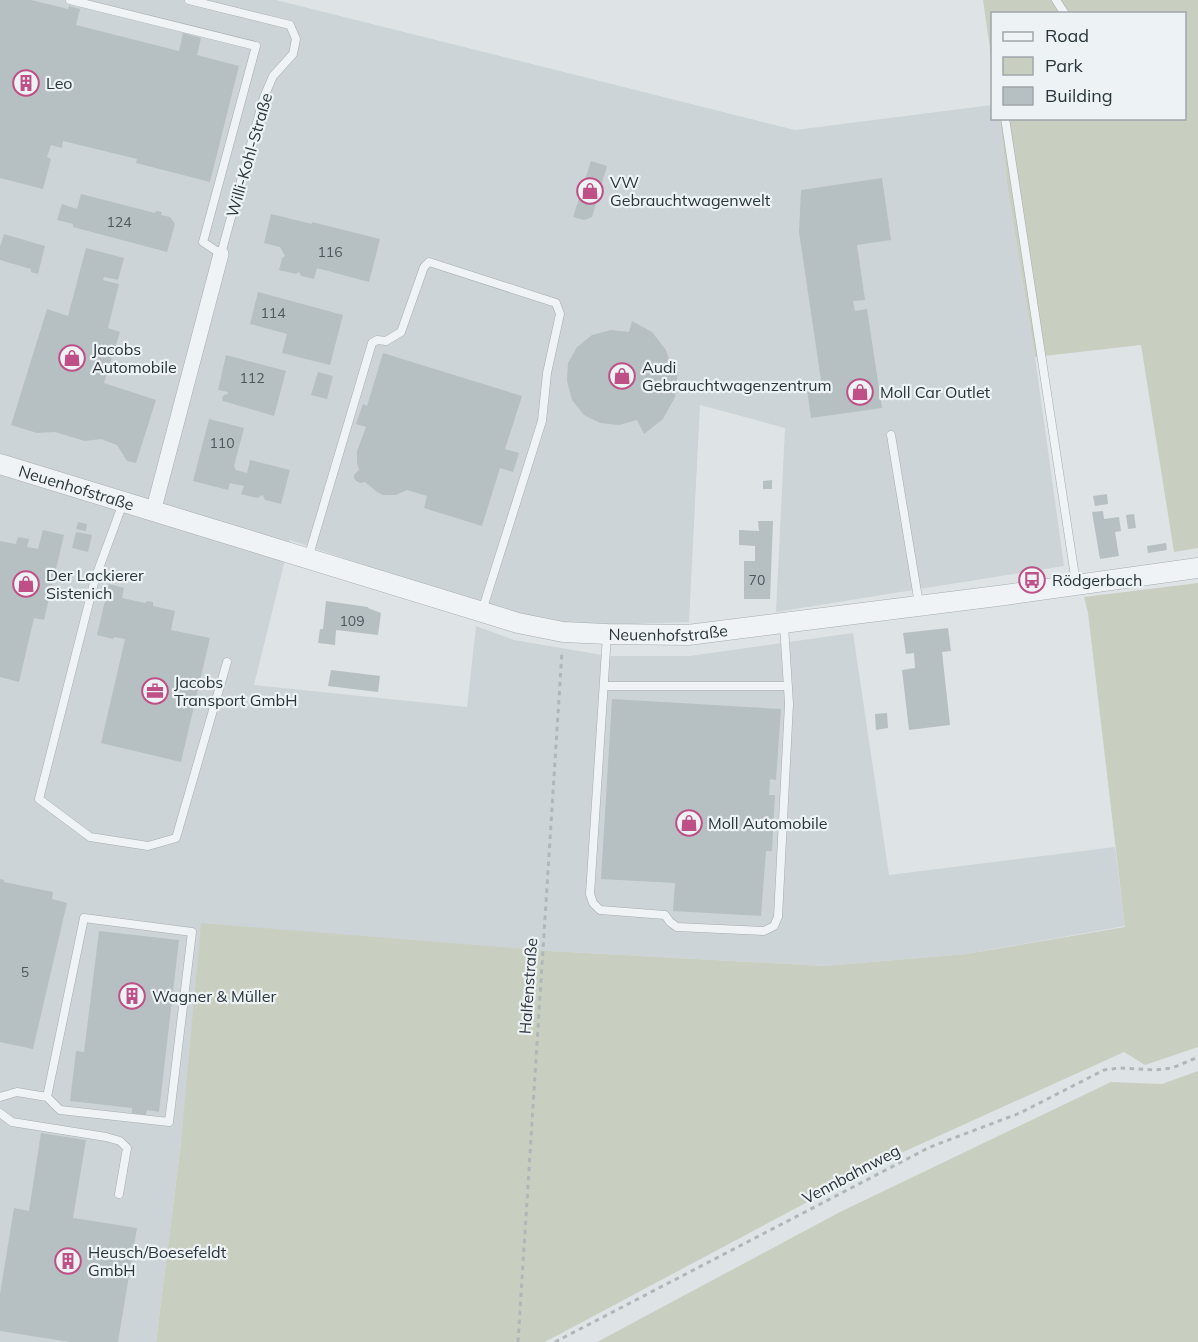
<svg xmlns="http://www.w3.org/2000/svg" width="1198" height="1342" font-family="Mulish,sans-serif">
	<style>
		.built { fill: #ccd4d7 }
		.green { fill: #c9cfc0 }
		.building { fill: #b6bfc2 }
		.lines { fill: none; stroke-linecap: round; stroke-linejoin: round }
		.service-casing { stroke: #a4acaf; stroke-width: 9 }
		.minor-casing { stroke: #a4acaf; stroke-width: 16 }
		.tertiary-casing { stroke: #a4acaf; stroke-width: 21 }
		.path { stroke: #b0b7b9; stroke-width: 3; stroke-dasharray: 4.5 4.5; stroke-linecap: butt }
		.service { stroke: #f0f3f5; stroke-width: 8 }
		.minor { stroke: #f0f3f5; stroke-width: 15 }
		.tertiary { stroke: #f0f3f5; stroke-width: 20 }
		.labels { text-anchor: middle; stroke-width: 4.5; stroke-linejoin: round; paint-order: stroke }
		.number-label { font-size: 14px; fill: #4c585d }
		.poi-label { font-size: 16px; fill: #29363b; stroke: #edf2f4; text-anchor: start }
		.street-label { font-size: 16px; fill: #29363b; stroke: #edf2f4 }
	</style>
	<rect width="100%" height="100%" fill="#dee4e6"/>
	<path class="built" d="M0 0H276L795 130 992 105V118L1000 119 1008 191 1035 357 1064 566 776 612 785 428 700 405 689 622 609 625 553 621 482 605 290 540 254 685 467 707 476 626 514 640 608 656H690L853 633 889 875 1115 847 1125 926 966 954 824 966 550 951 181 1143 156 1342H0Z"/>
	<path class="green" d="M983 0H1198V548L1174 552 1141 345 1035 357 1008 191 1000 119 1184 118V14H992V63Z
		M1198 583V1047L1145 1065 1124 1052 890 1158 545 1342H156L181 1143 201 923 550 951 824 966 966 954 1125 927 1088 613 1084 597Z
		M1198 1071V1342H597L840 1212 1111 1082 1162 1084Z"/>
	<path class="building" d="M0 0H31L68 9 69 6 80 9 76 25 179 51 183 33 201 38 197 55 239 66 210 182 136 163 137 159 63 141 62 148 51 145 47 157 51 159 43 189 0 178Z
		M591 161 607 166 592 217 584 220 573 217Z
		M882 178 891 240 857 245 865 300 853 301 855 311 867 309 882 408 811 418 807 389 822 387 799 232 801 190Z
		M81 194 155 213 156 211 162 212 161 215 170 217 175 224 167 252 73 227V224L57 220 62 204 77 209Z
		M271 214 312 224V222L380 239 369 282 317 268 314 279 301 276 299 272 296 274 279 270 282 258 285 256 280 247 264 243Z
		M4 234 45 246 38 274 31 272V269L0 260V247Z
		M86 248 124 258 118 280 104 277 103 280 119 284 108 328 120 332 104 383 156 400 136 463 127 461 117 445 101 439 85 441 55 432 37 433 11 425 47 309 68 316Z
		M258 292 343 315 330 365 282 353 287 334 250 324Z
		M632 321 652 332 666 350 673 371H678L675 397 663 419 644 434 637 420 619 425 600 423 584 415 572 400 567 381 568 363 577 347 592 335 611 330 629 332Z
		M383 353 522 396 505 449 519 453 513 472 500 468 482 526 424 508 427 496 407 490 396 495H383L377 492 365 482 360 483 356 481 354 478V475L359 470 357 462V451L366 427 356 424 363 404 367 406Z
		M226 355 286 371 274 416 223 401 222 399 223 396 225 394 227 395 228 392 218 390Z
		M318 372 333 376 327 399 311 395Z
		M209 419 244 428 234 466 236 470 247 473 250 460 290 470 281 504 265 500 263 495 257 498 241 494 244 486 230 483 228 490 193 481Z
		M772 480V489H763V481Z
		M1107 494 1108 504 1095 506 1093 496Z
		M1103 511 1104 519 1119 517 1121 531 1115 532 1119 556 1100 559 1092 512Z
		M1134 514 1136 528 1128 529 1126 515Z
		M758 521H773L770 599H744V561H755V546L739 545V530L759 531Z
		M78 522 87 524 86 531 76 529Z
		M43 530 64 535 44 620 34 618 19 682 0 677V541L16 544 18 537 29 539 27 547 38 549Z
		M76 532 92 535 88 552 72 548Z
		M1166 543 1167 550 1148 553 1147 546Z
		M109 584 124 588 122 598 145 603 147 601 153 602V606L175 611 171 630 210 638 181 762 101 743 125 639 114 637 113 639 97 635Z
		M326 601 368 607V608L381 613 378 635 336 630 335 645 318 643 320 629H323Z
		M948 628 951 651 942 652 950 725 909 730 902 670 915 668 914 653 906 654 903 633Z
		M331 670 380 676 378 692 328 686Z
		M612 699 781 709 776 780 770 779 769 795H775L772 851H766L761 916 673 911 675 883 601 879Z
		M887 713 888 728 876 730 875 714Z
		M0 879 4 880V882L53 892 52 899 67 903 33 1049 0 1042Z
		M99 931 179 940 159 1112 147 1110 146 1115 132 1113V1108L70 1101 76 1051 84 1052Z
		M41 1133 86 1140 73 1218 137 1228 118 1342H70L0 1331V1294L14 1208 29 1211Z"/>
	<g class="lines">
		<g class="service-casing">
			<path id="service" d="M70 0 256 46 203 242 221 254 264 97 273 76 293 54 296 39 290 25 189 0
				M1056 0 1065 14
				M1005 118 1076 583
				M891 435 919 604
				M123 503 95 579 39 799 90 837 148 846 176 838 227 662
				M308 558 372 343 377 340 386 341 401 332 424 267 429 262 556 303 560 314 547 373 542 421 482 611
				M607 635 590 894 593 903 600 910 665 915 670 922 677 927 764 931 774 926 778 917 789 704 784 625
				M604 686H788
				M0 1097 17 1092 47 1097 84 918 192 932 169 1122 60 1110 47 1097
				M0 1113 12 1122 106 1137 120 1141 127 1148 119 1194"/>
		</g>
		<g class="minor-casing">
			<path id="minor" d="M153 512 221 254"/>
		</g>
		<g class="tertiary-casing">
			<g id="tertiary">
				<path id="s1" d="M0 464 518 623 563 632 607 634 688 635 1005 595 1198 568"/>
			</g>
		</g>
		<path class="path" d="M518 1342 562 651
			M555 1342 930 1147 1020 1113 1104 1070 1119 1068 1155 1070 1172 1068 1198 1057"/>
		<use href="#service" class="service"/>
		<use href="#minor" class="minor"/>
		<use href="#tertiary" class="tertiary"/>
	</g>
	<defs>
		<g id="building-ring" transform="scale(1.35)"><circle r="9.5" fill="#edf2f4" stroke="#bf4f87" stroke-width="1.5"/><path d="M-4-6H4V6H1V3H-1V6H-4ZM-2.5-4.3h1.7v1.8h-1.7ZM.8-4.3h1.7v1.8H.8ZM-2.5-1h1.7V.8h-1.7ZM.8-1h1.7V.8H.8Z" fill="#bf4f87"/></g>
		<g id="shop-ring" transform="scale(1.35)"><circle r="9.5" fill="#edf2f4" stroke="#bf4f87" stroke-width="1.5"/><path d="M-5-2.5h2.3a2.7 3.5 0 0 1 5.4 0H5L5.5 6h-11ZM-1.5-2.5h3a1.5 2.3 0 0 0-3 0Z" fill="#bf4f87"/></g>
		<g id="bus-ring" transform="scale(1.35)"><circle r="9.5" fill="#edf2f4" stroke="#bf4f87" stroke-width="1.5"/><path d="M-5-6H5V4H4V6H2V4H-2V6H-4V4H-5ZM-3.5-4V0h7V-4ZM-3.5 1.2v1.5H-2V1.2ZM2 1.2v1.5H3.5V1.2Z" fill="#bf4f87"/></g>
		<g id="office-ring" transform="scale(1.35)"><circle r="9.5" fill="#edf2f4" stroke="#bf4f87" stroke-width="1.5"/><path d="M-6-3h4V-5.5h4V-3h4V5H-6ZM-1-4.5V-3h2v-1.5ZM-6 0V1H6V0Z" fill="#bf4f87"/></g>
	</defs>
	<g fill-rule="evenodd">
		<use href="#building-ring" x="26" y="83"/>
		<use href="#shop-ring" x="590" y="191"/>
		<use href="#shop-ring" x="72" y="358"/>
		<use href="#shop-ring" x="622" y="376"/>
		<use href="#shop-ring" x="860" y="392"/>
		<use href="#bus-ring" x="1032" y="580"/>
		<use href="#shop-ring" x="26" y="584"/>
		<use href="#office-ring" x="155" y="691"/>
		<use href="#shop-ring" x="689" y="823"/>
		<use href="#building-ring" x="132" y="996"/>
		<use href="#building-ring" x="68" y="1261"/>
	</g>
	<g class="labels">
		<g class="number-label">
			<text x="119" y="227">124</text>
			<text x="330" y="257">116</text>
			<text x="273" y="318">114</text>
			<text x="252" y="383">112</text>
			<text x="222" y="448">110</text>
			<text x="757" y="585">70</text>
			<text x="352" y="626">109</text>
			<text x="25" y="977">5</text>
		</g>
		<g class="poi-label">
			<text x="46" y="89">Leo</text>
			<text x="610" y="188">VW<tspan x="610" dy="18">Gebrauchtwagenwelt</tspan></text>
			<text x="92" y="355">Jacobs<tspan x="92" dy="18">Automobile</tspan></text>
			<text x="642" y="373">Audi<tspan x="642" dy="18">Gebrauchtwagenzentrum</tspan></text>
			<text x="880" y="398">Moll Car Outlet</text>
			<text x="46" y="581">Der Lackierer<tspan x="46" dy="18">Sistenich</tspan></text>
			<text x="1052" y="586">Rödgerbach</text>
			<text x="174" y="688">Jacobs<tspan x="174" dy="18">Transport GmbH</tspan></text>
			<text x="708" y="829">Moll Automobile</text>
			<text x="152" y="1002">Wagner &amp; Müller</text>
			<text x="88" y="1258">Heusch/Boesefeldt<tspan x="88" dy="18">GmbH</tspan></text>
		</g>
		<g class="street-label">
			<text transform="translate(249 155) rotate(-74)" y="6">Willi-Kohl-Straße</text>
			<text dy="6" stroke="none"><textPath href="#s1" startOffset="80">Neuenhofstraße</textPath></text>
			<text dy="6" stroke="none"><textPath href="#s1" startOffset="693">Neuenhofstraße</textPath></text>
			<text transform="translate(528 986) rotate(-86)" y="6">Halfenstraße</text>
			<text transform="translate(851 1174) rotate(-28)" y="6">Vennbahnweg</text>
		</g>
	</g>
	<rect x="991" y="12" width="195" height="108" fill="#edf2f4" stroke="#9fa7aa" stroke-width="1.5"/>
	<rect x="1003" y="32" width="30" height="9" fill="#f0f3f5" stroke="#9fa7aa" stroke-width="1.5"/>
	<text x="1045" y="42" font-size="18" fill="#29363b">Road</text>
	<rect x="1003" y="57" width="30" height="18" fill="#c9cfc0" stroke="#9fa7aa" stroke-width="1.5"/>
	<text x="1045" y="72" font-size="18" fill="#29363b">Park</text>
	<rect x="1003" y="87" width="30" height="18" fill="#b6bfc2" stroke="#9fa7aa" stroke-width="1.5"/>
	<text x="1045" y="102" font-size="18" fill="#29363b">Building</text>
</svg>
